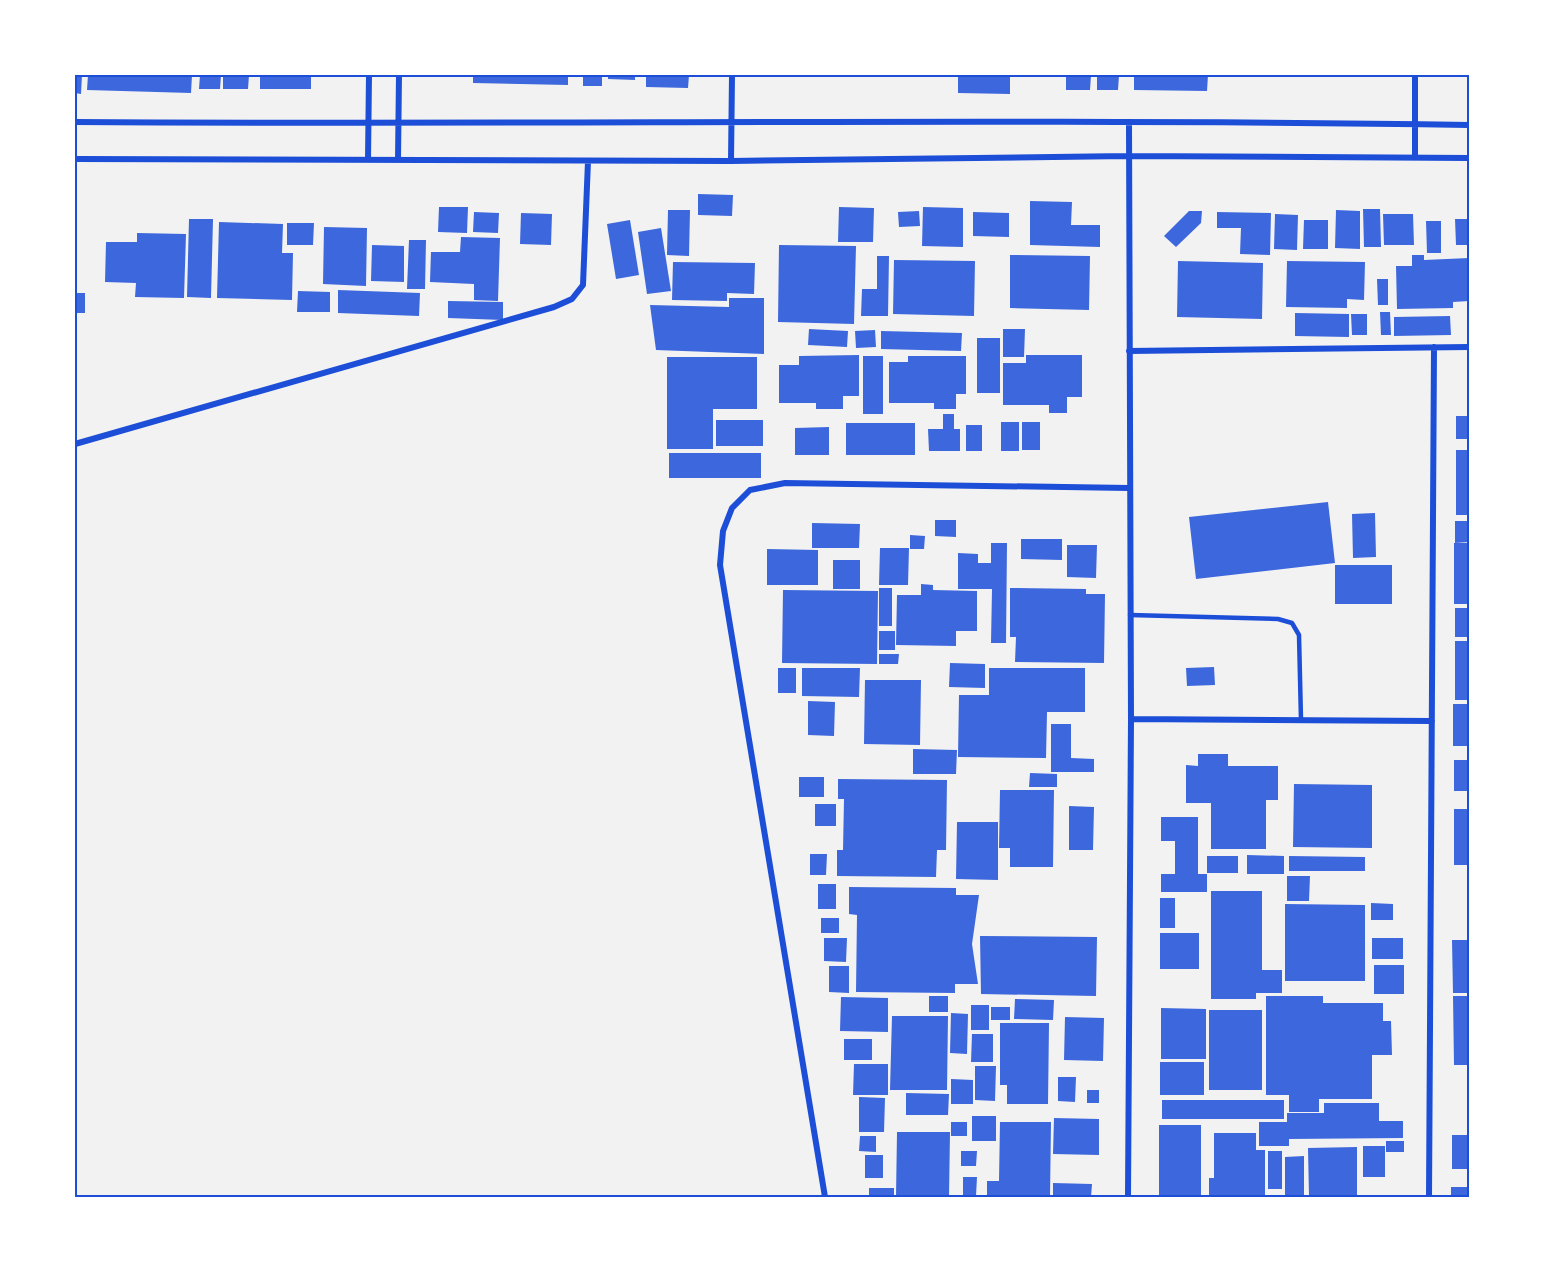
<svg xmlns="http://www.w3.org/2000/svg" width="1544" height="1272" font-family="Commissioner,sans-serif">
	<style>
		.building { fill: #3d67dc }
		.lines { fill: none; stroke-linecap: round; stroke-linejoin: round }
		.service { stroke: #1d4ed8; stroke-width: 4.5 }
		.minor { stroke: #1d4ed8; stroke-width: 6 }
		.neatline { fill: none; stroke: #1d4ed8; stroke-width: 2 }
	</style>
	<rect width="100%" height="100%" fill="#f2f2f2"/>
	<path class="building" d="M75 75H82L81 94 75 93Z
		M88 75H192L191 93 87 90Z
		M200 75H221L220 89H199Z
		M223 75H249L248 89H223Z
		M260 75H311V89H260Z
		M473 75H568V85L473 83Z
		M583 75H602V86H583Z
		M608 75H635V80L608 79Z
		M646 75H689L688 88 646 87Z
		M958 75H1010V94L958 93Z
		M1066 75H1091L1090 90H1066Z
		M1097 75H1119L1118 90H1097Z
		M1134 75H1208L1207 91 1134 90Z
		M698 194 733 195 732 216 698 215Z
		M1030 201 1072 202 1071 225H1100V247L1030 245Z
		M439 207H468L467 233 438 232Z
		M839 207 874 208 873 242H838Z
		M923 207 963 208V247L922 246Z
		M1363 209H1380L1381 247H1364Z
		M668 210H690L689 256 667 255Z
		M1336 210 1360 211V249L1335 248Z
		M919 211 920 226 899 227 898 212Z
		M1189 211H1202L1201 223 1176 247 1164 236Z
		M474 212 499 213 498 233 473 232Z
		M973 212 1009 213V237L973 236Z
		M1217 212 1271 213 1270 255 1240 254 1241 228H1217Z
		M521 213 552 214 551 245 520 244Z
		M1275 214 1298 215 1297 250 1274 249Z
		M1383 214H1413L1414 245H1384Z
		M189 219H213L211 298 187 297Z
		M1455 219H1468L1469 245H1456Z
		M630 220 639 275 616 279 607 224Z
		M1304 220H1328V249H1303Z
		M1426 221H1441V253H1427Z
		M219 222 283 224 282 253H293L292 300 217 298Z
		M287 223H314L313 245H287Z
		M324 227 367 228 366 286 323 284Z
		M661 228 671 291 647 294 638 232Z
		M137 233 186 234 184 298 135 297 136 283 105 282 106 242H137Z
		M461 237 500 238 498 301 474 300V284L430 282 431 252H460Z
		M409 240H426L425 289H407Z
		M372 245 404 246V282L371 281Z
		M779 245 856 246 854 324 778 322Z
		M1010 255 1090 256 1089 310 1010 308Z
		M1412 255H1424V260L1469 258V301L1453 302V308L1397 309 1396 266H1412Z
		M877 256H889L888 316H861L862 289H877Z
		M894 260 975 261 974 316 893 314Z
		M1178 261 1263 263 1262 319 1177 317Z
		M1287 261 1365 262 1364 300 1347 299V308L1286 307Z
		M673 262 755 263 754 294 727 293V301L672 300Z
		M1377 279H1388V305H1378Z
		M338 290 420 293 419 316 338 313Z
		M298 291 330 292V312H297Z
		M75 293H85V313H75Z
		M729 298H764V354L656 350 650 305 729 307Z
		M448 301 503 302V320L448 318Z
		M1380 312H1390L1391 335H1381Z
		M1295 313 1349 314V337L1295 336Z
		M1351 314H1367V335H1352Z
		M1450 316 1451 335 1394 336V317Z
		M809 329 848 331 847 347 808 345Z
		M1003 329H1025L1024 357H1003Z
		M875 330 876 347 856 348 855 331Z
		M881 331 962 333 961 351 881 349Z
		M977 338H1000V393H977Z
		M859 355V396H843V409H816V403H779V365H799V356Z
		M1026 355H1082V397H1067V413H1049V405H1003V363H1026Z
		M863 356H883V414H863Z
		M908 356H966V394H956V409H934V403H889V362H908Z
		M667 357H757V409H713V449H667Z
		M943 414H954V429H960V451H929L928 429H943Z
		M1456 416H1469V439H1456Z
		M716 420H763V446H716Z
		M1001 422H1019V451H1001Z
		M1022 422H1040V450H1022Z
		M846 423H915V455H846Z
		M966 425H982V451H966Z
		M829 427V455H795V428Z
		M1456 450H1469V515H1456Z
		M669 453H761V478H669Z
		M1328 502 1335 563 1196 579 1189 517Z
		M1375 513 1376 557 1353 558 1352 514Z
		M935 520H956V537L935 536Z
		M1455 521H1469V542L1455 543Z
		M812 523 860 524 859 548H812Z
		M910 535 925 536 924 549H910Z
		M1021 539H1062V560L1021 559Z
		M991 543H1007L1006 643H991L992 589H958V553L978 554V563H991Z
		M1454 543H1469V604H1454Z
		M1067 545H1097L1096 578 1067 577Z
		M880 548H909L908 585H879Z
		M767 549 818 550V585H767Z
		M833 560H860V589H833Z
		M1335 565H1392V604H1335Z
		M921 584 933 585V590L977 591V631H956V646L896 645 897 595H921Z
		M879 588H892V626H879Z
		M1010 588 1086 589V594H1105L1104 663 1015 662 1016 637H1010Z
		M783 590 878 591 877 664 782 663Z
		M1455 608H1469V637H1455Z
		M879 631H895V650H879Z
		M1455 641H1469V700H1455Z
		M879 654H899L898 664H879Z
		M950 663 985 664V688L949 687Z
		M1214 667 1215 685 1187 686 1186 668Z
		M778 668H796V693H778Z
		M802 668H860L859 697 802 696Z
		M989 668H1085V712H1047L1046 758 958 757 959 695H989Z
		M865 680H921L920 745 864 744Z
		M808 701 835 702 834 736 808 735Z
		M1453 704H1469V746H1453Z
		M1051 724H1071V758L1094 759V772H1051Z
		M913 749 957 750 956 774H913Z
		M1198 754H1228V766H1278V800H1266V849H1211V803H1186V765L1198 766Z
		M1454 760H1469V791H1454Z
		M1030 773 1057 774V787H1029Z
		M799 777H824V797H799Z
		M838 779 947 780 946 850H937L936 877 837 876V850H843L844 799H838Z
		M1294 784 1372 785V848L1293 847Z
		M1000 790H1054L1053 867H1010V848H999Z
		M815 804H836V826H815Z
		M1069 806 1094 807 1093 850H1069Z
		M1454 809H1469V865H1454Z
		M1161 817H1198V874H1207V892H1161V874H1175V841H1161Z
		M957 822H998V880L956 879Z
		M810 854H827L826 875H810Z
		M1247 855 1284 856V874H1247Z
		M1207 856H1238V873H1207Z
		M1289 856 1365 857V871H1289Z
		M1287 876H1310L1309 901H1287Z
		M818 884H836V909H818Z
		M849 887 956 888V895H979L972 944 978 984H955V993L856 992 857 915 849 914Z
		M1211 891H1262V970H1282V993H1256V999H1211Z
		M1160 898H1175V928H1160Z
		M1371 903 1393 904V920H1371Z
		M1285 904 1365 905V981H1285Z
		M821 918H839V933H821Z
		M1160 933H1199V969H1160Z
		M980 936 1097 937 1096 996 981 994Z
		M824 938H847L846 962 824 961Z
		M1372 938H1403V959H1372Z
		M1452 940H1469V993H1453Z
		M1374 965H1404V994H1374Z
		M829 966H849V993L829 992Z
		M929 996H948V1012H929Z
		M1266 996H1323V1003H1383V1021H1391L1392 1055H1372V1099H1319V1112H1289V1095H1266Z
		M1453 996H1469V1065H1454Z
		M841 997 888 998V1032L840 1031Z
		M1015 999 1054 1000 1053 1020 1014 1019Z
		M971 1005H989V1030H971Z
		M991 1007H1010V1020H991Z
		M1161 1008 1206 1009V1059H1161Z
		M1209 1010H1262V1090H1209Z
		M951 1013 968 1014 967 1054 950 1053Z
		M892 1016H948L947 1090H890Z
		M1065 1017 1104 1018 1103 1061 1064 1060Z
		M1000 1023H1049L1048 1104H1007V1085H1000Z
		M972 1034H993V1062H971Z
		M844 1039H872V1060H844Z
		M1160 1062H1204V1095H1160Z
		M854 1064H888V1095H853Z
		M975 1066H996L995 1101 975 1100Z
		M1058 1077H1076L1075 1102 1058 1101Z
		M951 1079 973 1080V1104H951Z
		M1087 1090H1099V1103H1087Z
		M906 1093 949 1094 948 1115H906Z
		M859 1097 885 1098 884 1132H859Z
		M1162 1100H1284V1119H1162Z
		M1324 1103H1379V1121H1403V1138L1289 1139V1146H1259V1122H1287V1113H1324Z
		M972 1116H996V1141H972Z
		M1054 1118 1099 1119V1155L1053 1154Z
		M951 1122H967V1136H951Z
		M1000 1122H1051L1050 1197H987V1181H999Z
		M1159 1125H1201V1197H1159Z
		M897 1132H950L949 1197H896Z
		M1214 1133H1256V1150H1265V1197H1209V1178H1214Z
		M1452 1135H1469V1169H1452Z
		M860 1136H876V1152L859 1151Z
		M1386 1141H1404V1152H1386Z
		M1363 1146H1385V1177H1363Z
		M1357 1147V1197H1309L1308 1148Z
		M961 1151H977L976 1166H961Z
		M1268 1151H1282V1189H1268Z
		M865 1155H883V1178H865Z
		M1304 1156V1197H1285V1157Z
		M963 1177H977L976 1196 963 1195Z
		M1053 1183 1092 1184 1091 1197H1053Z
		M1451 1187H1469V1197H1451Z
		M869 1188H894V1197H869Z"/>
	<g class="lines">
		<path class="service" d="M1130 615 1278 619 1292 623 1299 635 1301 720"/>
		<path class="minor" d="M1415 75V157
			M75 122C540 125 1004 118 1469 125
			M75 159 731 161 1128 156 1469 158
			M368 160 369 75
			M398 160 399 75
			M731 161 732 75
			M1129 351 1469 347
			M75 444 554 307 572 299 583 285 588 161
			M1131 719 1432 721
			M825 1197 720 565 723 531 732 508 750 490 785 483 1129 488
			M1128 1197 1131 719 1129 123
			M1429 1197 1434 347"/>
	</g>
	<rect width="1544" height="1272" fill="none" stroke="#ffffff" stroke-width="153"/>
	<rect x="76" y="76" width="1392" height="1120" class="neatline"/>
</svg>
